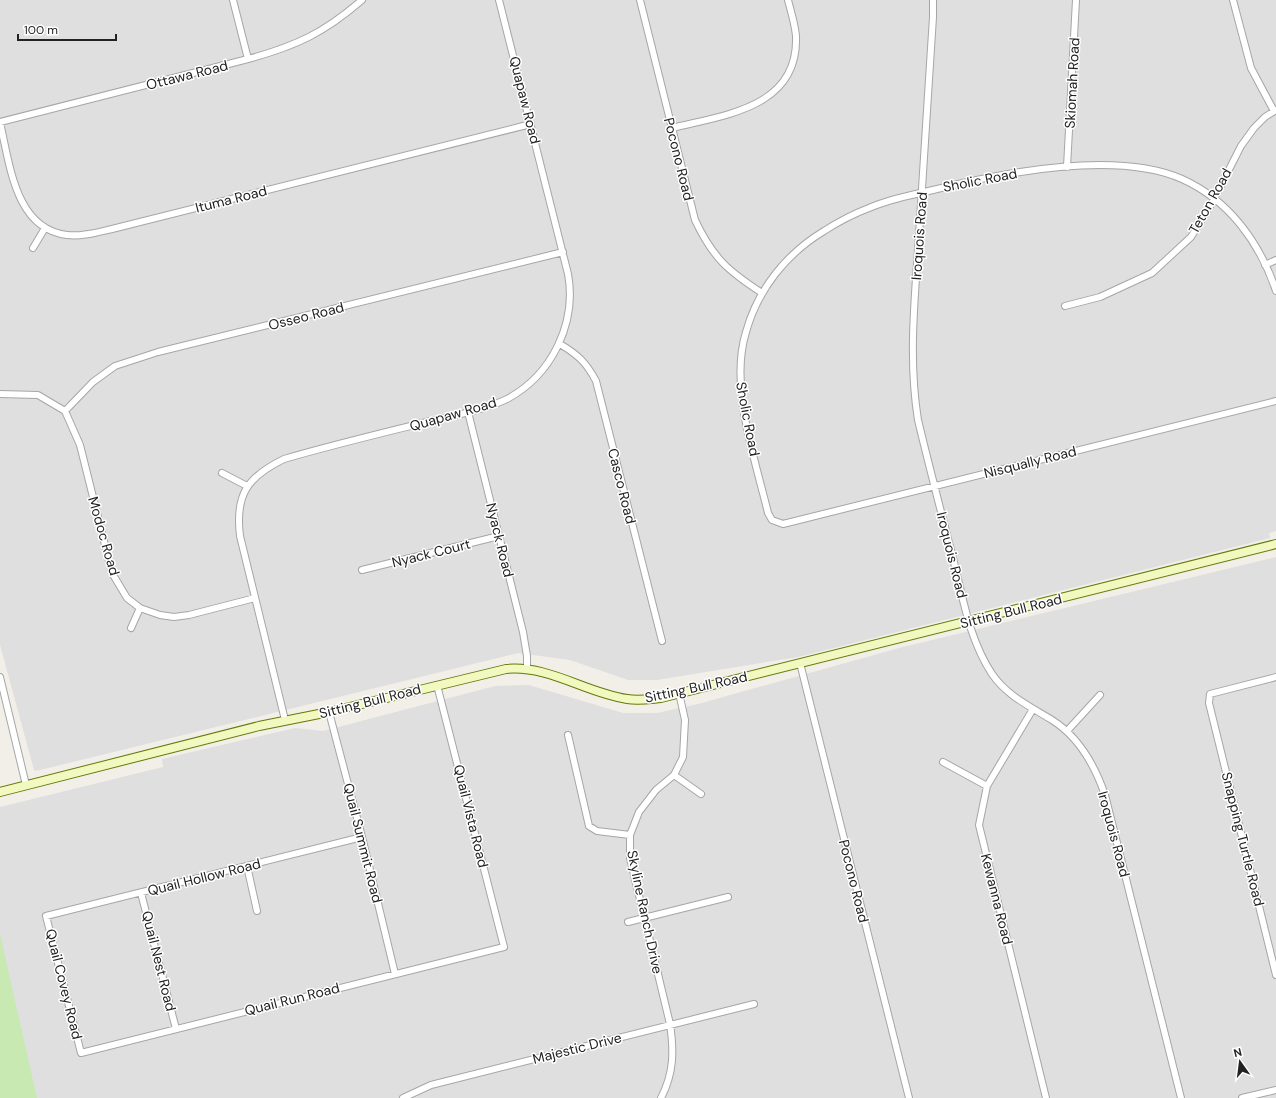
<svg xmlns="http://www.w3.org/2000/svg" width="1276" height="1098" font-family="'DM Sans',sans-serif">
	<style>
		.residential { fill: #e0dfdf }
		.grass { fill: #c8e9b1 }
		.lines { fill: none; stroke-linecap: round; stroke-linejoin: round }
		.street-casing { stroke: #a6a6a6; stroke-width: 8 }
		.secondary-casing { stroke: #647908; stroke-width: 10 }
		.street { stroke: #fff; stroke-width: 6 }
		.secondary { stroke: #f1f8c0; stroke-width: 8 }
		.labels { text-anchor: middle; stroke-width: 3; stroke-linejoin: round; paint-order: stroke }
		.street-label { font-size: 14px; fill: #222; stroke: #fff }
	</style>
	<rect width="100%" height="100%" fill="#f2efe9"/>
	<path class="residential" d="M0 0H1276V531L1269 533 1270 538 798 657 657 680H628L570 660 518 653 36 771 34 770 0 645Z
		M1276 557V1098H36L0 942V807L163 767 162 759 295 728 323 731 495 686 529 685 623 713H657L698 704 899 648Z"/>
	<path class="grass" d="M0 934 37 1098H0Z"/>
	<g class="lines">
		<g class="street-casing">
			<path id="street" d="M233 0 248 59
				M640 0 695 220C713 258 728 271 762 293
				M933 0V17C928 90 924 162 919 235 915 297 908 358 918 420 929 466 941 512 953 558 963 598 969 639 992 674 1007 696 1031 707 1052 720 1079 737 1095 766 1105 795L1181 1098
				M1233 0 1251 68 1274 111
				M0 122 248 59C296 46 324 33 362 0
				M0 123C10 164 15 229 67 235 82 237 98 232 112 229L531 124
				M672 128C724 115 799 108 796 36 795 24 791 12 788 0
				M1067 167 1076 0
				M33 248 45 228
				M1265 265 1276 260
				M1276 291C1260 243 1229 200 1182 179 1116 150 1001 173 933 190 912 195 889 199 869 208 853 214 838 222 824 231 786 254 758 289 746 332 729 387 755 458 768 513L772 520 783 524 1276 401
				M1065 306 1100 297 1152 273 1191 237 1212 203 1241 146 1254 128 1265 117 1276 110
				M560 344C578 355 586 362 596 381L662 641
				M0 394 38 395 65 411 80 445 112 573 127 598 140 608 160 615 174 617 189 615 255 598
				M65 411 93 382 115 366 158 352 563 252
				M468 412 523 632 527 656V669
				M222 473 247 486
				M362 570 499 536
				M131 628 140 608
				M800 663 909 1098
				M0 677 26 785
				M1276 677 1210 694 1209 703 1276 975
				M1033 709 987 786 979 825 1046 1098
				M329 712 362 837 395 974
				M285 720 240 536C235 495 247 477 284 459 332 445 382 433 431 421 456 415 484 410 507 399 552 375 577 323 568 274L499 0
				M1067 731 1100 695
				M568 735 589 826 597 831 630 835
				M943 762 987 786
				M674 775 701 794
				M362 837 46 916 81 1053 504 947 437 685
				M247 866 257 911
				M141 893 176 1029
				M628 922 728 897
				M403 1098 431 1085 754 1004
				M661 1098C674 1073 674 1051 670 1024L630 858V835L639 812 656 790 674 775 683 757 685 720 679 693
				M1242 1098 1276 1090"/>
		</g>
		<g class="secondary-casing">
			<path id="secondary" d="M0 792 259 726 329 712 506 669C549 665 586 693 627 699 639 701 650 699 661 698L1276 544"/>
		</g>
		<use href="#street" class="street"/>
		<use href="#secondary" class="secondary"/>
	</g>
	<g class="labels">
		<g class="street-label">
			<text transform="translate(187 75) rotate(-14)" y="5">Ottawa Road</text>
			<text transform="translate(1072 83) rotate(-87)" y="5">Skiomah Road</text>
			<text transform="translate(525 100) rotate(76)" y="5">Quapaw Road</text>
			<text transform="translate(679 159) rotate(76)" y="5">Pocono Road</text>
			<text transform="translate(980 180) rotate(-11)" y="5">Sholic Road</text>
			<text transform="translate(231 199) rotate(-14)" y="5">Ituma Road</text>
			<text transform="translate(1210 201) rotate(-61)" y="5">Teton Road</text>
			<text transform="translate(919 236) rotate(-86)" y="5">Iroquois Road</text>
			<text transform="translate(306 316) rotate(-14)" y="5">Osseo Road</text>
			<text transform="translate(453 414) rotate(-16)" y="5">Quapaw Road</text>
			<text transform="translate(748 419) rotate(79)" y="5">Sholic Road</text>
			<text transform="translate(1030 462) rotate(-14)" y="5">Nisqually Road</text>
			<text transform="translate(622 486) rotate(76)" y="5">Casco Road</text>
			<text transform="translate(104 536) rotate(74)" y="5">Modoc Road</text>
			<text transform="translate(500 540) rotate(76)" y="5">Nyack Road</text>
			<text transform="translate(431 553) rotate(-14)" y="5">Nyack Court</text>
			<text transform="translate(952 555) rotate(76)" y="5">Iroquois Road</text>
			<text transform="translate(1011 611) rotate(-14)" y="5">Sitting Bull Road</text>
			<text transform="translate(696 687) rotate(-12)" y="5">Sitting Bull Road</text>
			<text transform="translate(370 701) rotate(-14)" y="5">Sitting Bull Road</text>
			<text transform="translate(471 816) rotate(76)" y="5">Quail Vista Road</text>
			<text transform="translate(1114 834) rotate(75)" y="5">Iroquois Road</text>
			<text transform="translate(1243 839) rotate(76)" y="5">Snapping Turtle Road</text>
			<text transform="translate(363 843) rotate(76)" y="5">Quail Summit Road</text>
			<text transform="translate(204 877) rotate(-14)" y="5">Quail Hollow Road</text>
			<text transform="translate(854 881) rotate(76)" y="5">Pocono Road</text>
			<text transform="translate(997 899) rotate(76)" y="5">Kewanna Road</text>
			<text transform="translate(645 912) rotate(78)" y="5">Skyline Ranch Drive</text>
			<text transform="translate(159 961) rotate(76)" y="5">Quail Nest Road</text>
			<text transform="translate(64 984) rotate(76)" y="5">Quail Covey Road</text>
			<text transform="translate(292 999) rotate(-14)" y="5">Quail Run Road</text>
			<text transform="translate(577 1048) rotate(-14)" y="5">Majestic Drive</text>
		</g>
	</g>
	<g transform="translate(1240 1062) rotate(346)" stroke="#ffffff" stroke-width="3" paint-order="stroke">
	<path d="M0-3L7 15L0 10L-7 15Z" fill="#222222"/>
	<text y="-6" font-size="11" font-weight="bold" text-anchor="middle" fill="#222222">N</text>
	</g>
	<path d="M18 34v6h98v-6" fill="none" stroke="#222222" stroke-width="2"/>
	<text x="24" y="34" font-size="12" fill="#222222" stroke="#ffffff" stroke-width="3" paint-order="stroke">100 m</text>
</svg>
